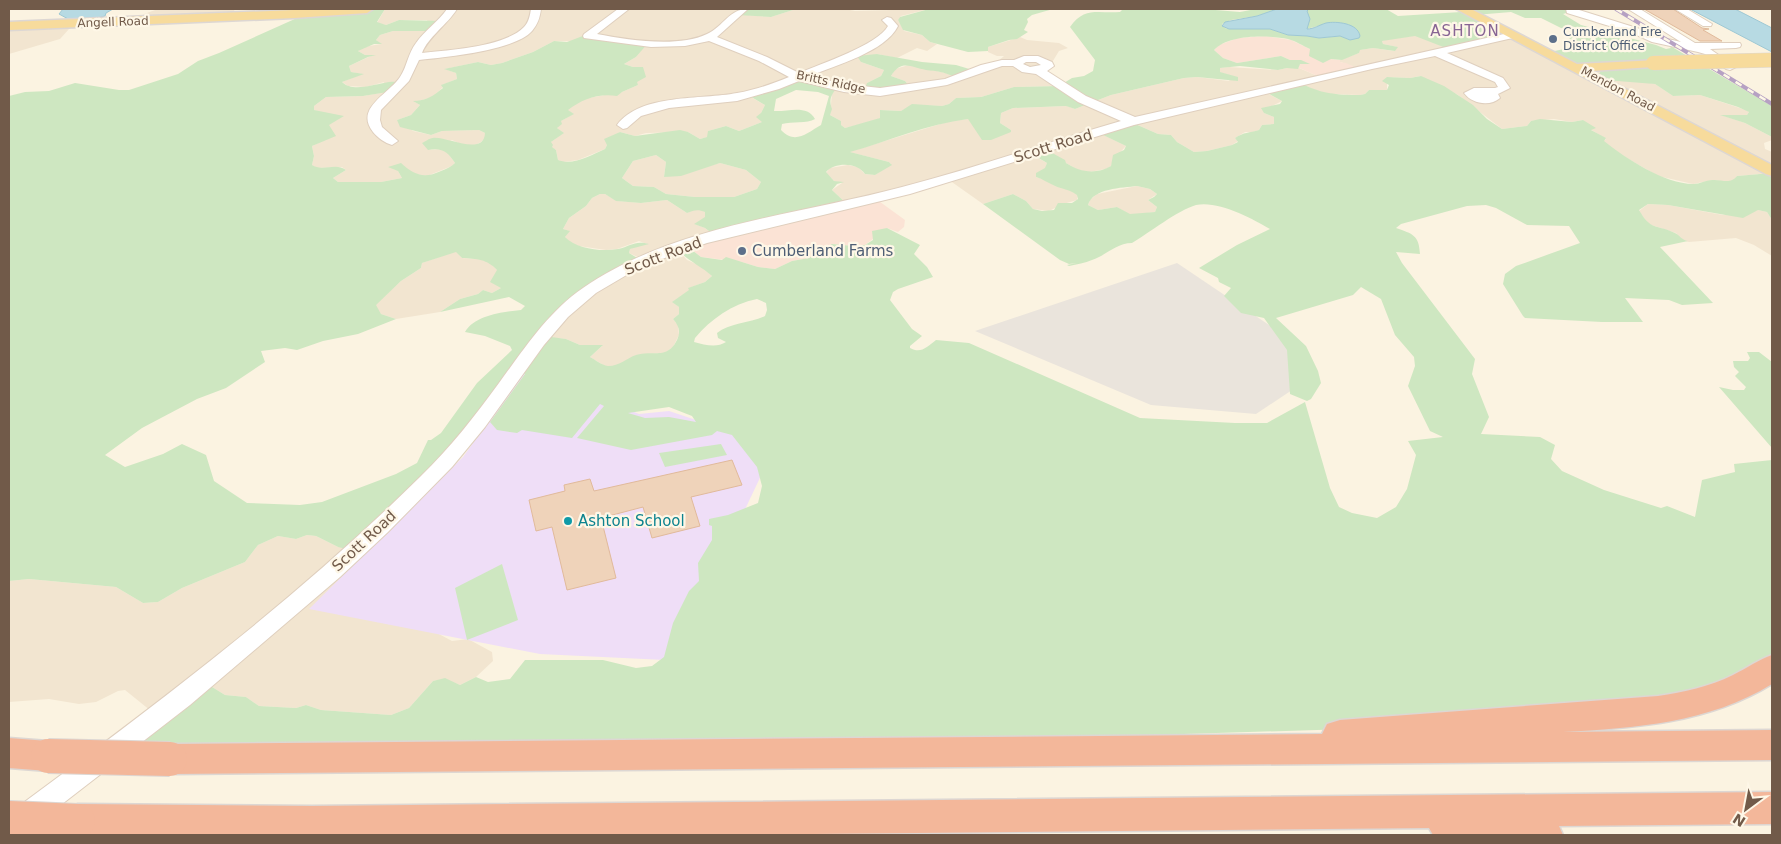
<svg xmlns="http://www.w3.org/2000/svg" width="1781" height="844" font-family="'DejaVu Sans',sans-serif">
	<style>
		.residential { fill: #f2e5d0 }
		.commercial { fill: #fbe3d5 }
		.industrial { fill: #eae4dc }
		.education { fill: #efdef7 }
		.green { fill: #cee7c1; fill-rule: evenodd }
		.water { fill: #b7dae3; stroke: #9ec8d4 }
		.building { fill: #efd3ba; stroke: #e1ba9b }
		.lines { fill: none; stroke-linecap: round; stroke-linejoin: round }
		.minor-casing { stroke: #dfcfbe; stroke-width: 2 }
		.major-casing { stroke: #ddd7d3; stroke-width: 3 }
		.highway-casing { stroke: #ddd7d3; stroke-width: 3 }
		.minor { fill: #fff; fill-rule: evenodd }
		.major { fill: #f7db9c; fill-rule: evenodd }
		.highway { fill: #f3b79a; fill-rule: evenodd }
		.rail-casing { stroke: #b6a1c3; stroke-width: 4 }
		.rail { stroke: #fef7e7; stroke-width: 2.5; stroke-dasharray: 7; stroke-linecap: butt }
		.major-bridge-casing { stroke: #ddd7d3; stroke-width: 15; stroke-linecap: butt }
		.highway-bridge-casing { stroke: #ddd7d3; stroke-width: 36; stroke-linecap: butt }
		.major-bridge { stroke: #f7db9c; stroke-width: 14 }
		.highway-bridge { stroke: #f3b79a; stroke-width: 34 }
		.service-dot { fill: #5c6f8a; stroke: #fef7e7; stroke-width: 2 }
		.culture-dot { fill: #0f9aa8; stroke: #fef7e7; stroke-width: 2 }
		.labels { text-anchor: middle; stroke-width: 4.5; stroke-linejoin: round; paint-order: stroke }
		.far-street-label { font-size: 12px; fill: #715a49; stroke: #fef7e7 }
		.far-service-label { font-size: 12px; fill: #4e5e75; stroke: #fef7e7; text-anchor: start }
		.far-quarter-label { font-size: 15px; letter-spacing: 1px; fill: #876594; stroke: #fef7e7 }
		.street-label { font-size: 15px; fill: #715a49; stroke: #fef7e7 }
		.service-label { font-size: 15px; fill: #4e5e75; stroke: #fef7e7; text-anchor: start }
		.culture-label { font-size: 15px; fill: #0d838f; stroke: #fef7e7; text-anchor: start }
	</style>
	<rect width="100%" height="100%" fill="#fbf3e1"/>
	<path class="residential" d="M158 9H236L228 16 141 19 144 14Z
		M385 9H744L737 14 771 17 796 9H851L850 10 855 11 929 9 901 16 898 20 904 31 922 35 930 42 937 44 927 51 917 48 897 58 877 54 861 62 884 70 881 76 867 83 910 87 905 81 891 76 895 69 909 65 946 73 954 77 996 63 1004 56H997L988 52V47L1020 37 1027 40 1059 43 1068 48 1059 51 1045 74 1059 86 1014 87 981 97 956 98 949 104 942 106 913 105 901 111 881 110 880 118 874 121 845 128 841 125V121L830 115 832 93 839 86 800 77 749 96 765 105 761 113 762 122 739 131 726 126 708 131V137L700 139 688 132 646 133 635 136 620 132 608 139 607 145 605 149 578 160 563 162 558 160 556 150 551 147V142L563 133 557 128 561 121 573 114 567 110 577 102 588 98 622 92 638 85 636 82 643 67H633L624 64 636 57 648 42 554 41 533 52 502 63 491 65 478 62 445 69 456 73 457 79 442 85 443 87 433 97 415 102 420 105 411 115 397 120 413 131 431 135 442 131 479 130 485 133V138L481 142 475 145H463L452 140 428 150 441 149 447 152 455 163 452 166 427 176 398 171 402 178 381 182H338L333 178 346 170 342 167 316 168 312 165 314 156 312 146 320 142 328 125 325 113 313 110 314 106 326 97 363 96 380 93 384 82 366 87 348 86 342 82 362 74 351 72 349 66 373 55H365L358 51 363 47 381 44 376 40 380 35 393 31H433L427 20H399L386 25 377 23Z
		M79 23 69 29 60 39 9 54V26Z
		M1513 35 1549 53 1596 65 1644 82 1655 84 1673 96 1700 95 1746 110 1749 112 1747 115H1721L1745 123 1772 137V140L1764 143 1765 149 1772 152V173L1737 176 1734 180 1729 182 1713 180 1693 184 1658 176 1618 153 1603 141 1606 139 1590 129 1583 120 1572 122 1554 119 1531 121 1527 126 1502 129 1458 95 1420 76 1410 78 1387 77V90H1369L1365 94 1360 95 1328 94 1312 89 1299 82 1263 91 1282 101 1264 110V113L1274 117V124L1262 125 1259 130 1253 132H1245L1235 138 1238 141 1232 145 1207 151 1194 152 1177 142 1171 135 1158 134 1133 123 1100 133 1126 146 1113 160 1111 166 1106 169 1089 172 1078 170 1066 163 1031 154 1047 163 1046 168 1036 177 1046 180 1055 186 1067 188 1078 195 1077 200 1063 204 1049 211 1033 209 1026 201 1013 194 983 204 949 180 848 205 832 190 842 183 834 181 826 173 830 168 848 165 858 167 865 174 875 175 891 164 889 162 849 152 950 121 968 119 1011 130 1000 123 1001 113 1013 108 1067 106 1075 109 1111 95 1184 78 1197 77 1229 81 1232 76 1219 72 1220 68 1229 67 1278 70 1287 68H1299L1320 77 1343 62H1339L1340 60 1359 53V50L1373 48 1394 51 1397 47 1383 44 1382 41 1392 38 1413 36Z
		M656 155 666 162 664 177 720 163 746 170 761 182 757 189 734 197H695L666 194 654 187 633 186 622 178 633 161Z
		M1137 186 1150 189 1157 194 1148 200 1157 207 1155 212 1130 215 1117 207 1098 210 1088 205 1090 200 1097 194Z
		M600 194H605L617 201 641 203 667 200 687 213 694 210H701L705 212 706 217 695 224 705 228 717 237 677 249 687 260 701 266 712 276 705 282 689 288 690 290 673 302 679 307V314L673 319 678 325 679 335 673 347 665 353 637 355 618 366H605L590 357 602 346 580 345 566 339 544 337 565 310 644 260 629 253 630 249 636 246 647 244 639 241 617 249 606 250 572 245 565 237 569 231 563 229 569 218 586 206 592 198Z
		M1648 204 1668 205 1723 215 1758 210 1767 212 1772 220V256L1754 245 1736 238 1689 242 1682 240 1676 233 1648 224 1639 211Z
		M456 251 462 258 479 259 490 262 497 270 501 288 492 293 483 290 478 294 460 299 440 312 396 319 381 314 375 305 401 281 421 268 422 263Z
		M307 535 316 536 338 547 364 544 379 550 437 633 452 641 468 639 492 652 493 661 476 677 460 685 445 679 433 681 409 708 391 715 321 710 306 705 296 708 259 706 246 697 225 695 204 682 156 715 125 690 118 691 96 702 79 704 49 699 9 702V581L29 579 116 587 143 603 158 602 182 588 245 562 258 545 278 536 296 539Z"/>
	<path class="commercial" d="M1266 36 1291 40 1331 59 1340 60V62L1346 63 1357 68 1320 77 1297 67 1300 64 1301 60H1290L1281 56 1237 63 1223 58 1214 50 1219 45 1238 38Z
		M876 199 905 220 904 227 898 232 887 228 865 245 853 246 832 244 809 258 792 261 775 269 758 267 742 262 701 257 688 247Z"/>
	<path class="industrial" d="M1177 263 1278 331 1307 380 1256 414 1151 405 975 331Z"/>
	<path class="education" d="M529 365 614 381 612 403 639 414 669 411 714 426 739 438 767 463 722 558 665 660 540 654 309 609 463 457Z"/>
	<path class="green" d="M355 9H385L377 22 386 25 399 20 442 21 434 31H393L380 35 376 40 382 44H374L358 51 365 55H376L368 57 349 66 351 72 364 74 342 82C352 92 372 85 384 83 390 81 398 82 404 82L400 90 363 96 326 97 314 106V110L344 116 329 125 336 136 312 146 314 156 312 165C322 172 336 162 346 170L333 178 338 182H381L402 178 398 171 388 167 401 163C414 175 424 179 441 171 446 169 451 167 455 163 448 152 442 147 428 150L422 143C425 142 429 138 433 138 446 136 484 157 485 133L479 130 442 131 431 135 400 127 397 120 411 115 420 105 413 101C426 101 433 96 443 88L441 85 457 79 456 73 444 69 478 62 491 65 502 63 533 52 554 41 567 42 588 34 649 42 636 57 624 64 633 67H643L646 77 637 82 638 85 622 92 617 96C599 93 582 99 568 110L574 114 561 121 562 124 557 128 564 133 551 142 553 145 552 147 556 150 558 160C573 166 591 155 605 149L607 145 604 139 620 132 635 136 680 130 688 132 700 139 707 137 708 131 726 126 739 131 762 122 756 117 761 113 765 105 748 95 800 76 839 86C832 93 828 99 832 109L830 115 841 121V125L845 128 880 118V110L901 111 912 104 942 106 949 104 956 98 981 97 1014 87 1059 86 1072 78 1084 76 1093 71 1095 60 1070 27C1085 6 1098 14 1120 12L1123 9H1203L1240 12 1256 9H1277L1257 16 1231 20 1222 24 1225 28 1229 29H1270L1288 35 1307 36 1319 38 1340 36 1350 40 1335 22 1306 29 1307 11 1309 9H1386L1398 16 1461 12 1502 35 1446 48 1415 36 1382 41 1383 44 1398 47 1395 51 1373 48 1360 50 1359 53 1342 60 1331 59 1323 63 1309 56 1310 49C1303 46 1296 41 1288 39 1268 35 1229 34 1214 50L1223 58 1237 63 1281 56 1290 60H1301L1310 64H1300L1298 69 1287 68 1278 70 1240 66 1220 68V72L1238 77V81L1197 77 1184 78 1111 95 1075 109 1066 106 1013 108 1001 113 1000 123 1011 130V132L991 140H982L968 119C927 124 889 141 850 152L889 162 892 165 875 175 865 174C857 162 835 162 826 172L834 181 844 182 837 184 832 190 848 205 717 237 705 228 694 224 705 217V212C698 209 694 210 687 213L667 200 641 203 616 201 605 194H600L592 198 586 206 569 218 563 229 570 231 565 237C577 249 601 252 618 249 631 246 635 240 649 244L630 249 629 253 639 259 589 291 544 336 566 339 580 345H603L590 357C596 360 601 365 608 366 620 366 625 359 636 355 653 350 667 360 677 340 681 332 679 326 673 319L679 314V307L672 302 689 290 688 288 705 282 712 276C701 266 688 261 678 250L688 247 701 257 722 260 726 257 758 267 775 269 792 261 809 258 832 244 853 246 865 245 873 240 872 231 887 228 920 245 914 254 927 267 933 277 898 289 893 292 890 300 912 329 922 336 910 346V348C921 354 927 347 936 340L969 343 1140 418 1235 423H1267L1305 402 1330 488 1339 507 1352 513 1377 518 1396 507 1407 489 1416 455 1408 441 1443 437 1430 431 1408 386 1415 366 1414 357 1395 335 1381 299 1361 287 1353 295 1276 318 1306 346 1318 371 1321 383 1311 399 1307 401 1290 394 1287 350 1264 318 1241 313 1224 296 1231 288 1219 282 1218 278 1199 268 1237 245 1270 229C1252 218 1217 200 1196 205 1178 210 1149 233 1132 243 1116 243 1107 255 1092 260 1085 263 1077 264 1069 266L1067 265 1077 263 1069 264 1060 260 983 204 1013 194 1026 201 1033 209 1042 211 1054 210 1058 203H1072L1078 199 1077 195C1067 188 1064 190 1055 186 1048 183 1043 179 1036 177V173L1045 168 1047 163 1032 154 1045 149 1065 160 1066 163C1080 172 1095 175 1111 166L1113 155 1124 150 1126 146 1099 133 1133 123 1158 134 1171 135 1177 142 1194 152 1207 151 1232 145 1238 142 1235 138C1244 132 1249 133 1259 130L1262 125 1274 124V117L1264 113 1261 108 1280 104 1282 101 1262 90 1299 82C1320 94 1337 95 1360 95L1365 94 1369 90H1387L1389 85 1382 81 1387 77 1410 78 1421 76 1444 86 1473 105 1487 119 1502 129 1527 126 1531 121 1540 119 1572 122 1583 120 1596 128 1591 130 1606 138 1604 141C1625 158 1665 184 1693 184 1700 184 1706 180 1712 180 1722 179 1730 185 1737 176L1772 173V220L1767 212 1758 210 1743 218 1668 205 1648 204 1639 210C1651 231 1656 224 1675 233 1680 235 1681 240 1688 241L1660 247 1713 303 1682 305 1669 300 1625 298 1643 322H1602L1525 318 1523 316 1503 284 1505 274 1516 266 1580 243 1569 226 1527 225 1496 208 1486 205 1467 206 1401 224 1396 228C1413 234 1419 235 1420 254L1396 252 1402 263 1475 359 1472 374 1489 417 1481 434 1540 437 1555 445 1551 459 1562 471 1604 490 1661 508 1667 506 1695 517 1702 480 1735 472 1734 464 1772 460V665L1752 681 1715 696 1380 728 1120 736 115 754 204 682 225 695 246 697 259 706 296 708 306 705 321 710 391 715 409 708 433 681 445 678 460 685 476 677 488 682 510 679 525 660H603L636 668 652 666 664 657 673 623 689 591 699 581 698 563 712 540V526L709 525V519L728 515 758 503 762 486 757 467 732 435 717 431 712 435 631 450 577 438 604 406 600 404 572 438 522 430 517 433 497 430 490 422 525 374 523 373 460 447 355 551 338 547 316 536 307 535 296 539 278 536 258 545 245 562 182 588 158 602 143 603 116 587 29 579 9 581V96L25 92 49 91 75 83 119 90H129L178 74 198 61 219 53 297 18ZM796 90 818 92 829 96 821 125C807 133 795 145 781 130L782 124C792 121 807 124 815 119 807 104 788 112 774 111L776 99ZM656 155 666 162 664 177 681 176 720 163 746 170 761 182 757 189 734 197H695L666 194 654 187 633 186 622 178 633 161ZM1137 186 1150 189 1157 194 1154 197 1148 200 1157 207 1155 212 1130 214 1117 207 1098 210 1088 205C1093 188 1122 188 1137 186ZM456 252 462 258C477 259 487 259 497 270L490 282 501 288 492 293 483 290 478 294 460 299 440 312 509 297 525 306 521 310C503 312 475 315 465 332L485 336 510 346 512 350 477 383 441 433 431 440H428L417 463 396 474 322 502 300 505 247 503 214 481 206 455 182 444 163 454 125 467 105 455 142 428 197 399 226 388 265 362 261 351 285 348 297 350 323 341 358 334 396 319 381 314 376 305 401 281 421 268 422 263ZM757 299 766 303 767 310 765 316C750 323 729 323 717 333L718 338 726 342C717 348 705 345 694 342L695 338C711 319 732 304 757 299ZM669 407 692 416 696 422 669 417 645 418 628 413Z
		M744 9H796L771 17 737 15Z
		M929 9H1022C1032 11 1042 9 1053 9L1032 15 1027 19 1028 22 1024 30 1028 32 1017 39 1009 40 988 47V51L968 52 930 42 922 35 903 30 898 20 900 17Z
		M1463 9H1567L1573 11 1563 14 1581 25 1656 45 1666 49 1671 48 1667 44 1772 106V137L1745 123 1720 115H1747L1749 112 1738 107 1700 95 1673 96 1655 84 1605 80 1599 74 1602 69 1573 65 1550 52 1578 46 1571 41 1572 40 1565 36 1572 32 1570 30 1561 28 1541 18H1525L1511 12 1475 15Z
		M877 54 922 62 956 65 976 71 954 77C945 72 936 71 926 70 911 67 901 59 891 76L905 81 911 88 865 89 867 83 881 76 884 70 861 62 857 56Z
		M1747 352H1759L1772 362V448L1719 387 1733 390H1744L1746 387 1735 376 1739 372 1734 367 1733 361H1748L1750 358Z
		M721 444 727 455 665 467 659 453Z
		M502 564 518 620 467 640 455 588Z"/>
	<path class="water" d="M63 9H113L106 13 105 16 93 19 70 20 59 14Z
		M1277 9H1309L1307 11 1310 19 1307 29C1314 29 1319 25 1326 23 1336 21 1358 23 1360 36L1359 38 1350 40 1340 36 1319 38 1307 36 1288 35 1270 29H1229L1222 26 1225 22 1257 16Z
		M1690 9H1735L1772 28V52Z"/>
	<path class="building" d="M1644 9H1673L1702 28 1709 29 1703 30 1722 41H1700Z
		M732 460 742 485 691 497 700 526 652 538 643 507 601 518 616 578 567 590 552 527 536 531 529 500 565 491 564 485 590 479 594 491Z"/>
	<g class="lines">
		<g class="minor-casing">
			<path id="minor" d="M447 9H457C447 25 428 37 422 53 448 50 505 47 524 27 529 22 530 15 531 9H541C540 17 538 24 532 31 514 51 446 57 419 60L409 81 381 110 380 120 382 127 398 141 392 145C385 143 378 138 373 132 354 108 389 94 400 77 407 67 408 53 416 43 425 30 438 22 447 9Z
				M618 9H629L597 34C628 40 678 48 707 34 724 26 729 9 748 9L717 37 767 57 799 73C820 64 878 45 888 26L882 20 887 17 891 18 898 26C885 52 836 65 810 76L844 84 880 88 945 79 981 65 1002 60H1014L1024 56H1038L1052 62 1054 66 1047 71 1086 96 1135 117 1513 32 1518 35 1517 37 1447 53 1503 78 1510 88 1498 94 1500 98C1490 107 1472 104 1464 93L1474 88H1495L1498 87 1495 82 1435 56 1372 69 1134 125 910 194 707 243 667 257 630 273 596 293 568 317 544 345 485 427 452 467 388 532 340 577 190 705 35 825 25 829 15 825 11 817 15 809C156 705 297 599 421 476 450 448 475 416 499 383 524 349 548 312 583 288 674 225 798 215 902 187 976 168 1048 142 1121 121L1078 102 1036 74 1022 72 1013 66H1002L947 85 880 96 844 92 799 81 779 89 737 101 669 108 641 116 627 128 623 129 617 125C641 93 701 100 737 93 755 90 772 84 789 77L759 61 709 41 685 46 651 47 584 38 583 36 584 34ZM1026 62H1036L1041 65 1030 67 1023 64Z
				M1566 9H1576L1640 29 1659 37 1681 42 1628 9H1640L1695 43H1740L1741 45 1740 47 1736 48 1710 49 1736 67 1730 70 1726 69 1705 54 1698 52 1652 42 1632 33 1567 13Z
				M1675 9H1687L1712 24 1711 26H1703Z"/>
		</g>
		<g class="major-casing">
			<path id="major" d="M317 9H373L367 13 294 18 9 30V22Z
				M1456 9H1471L1577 64 1658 60 1660 63 1658 66 1653 67 1591 71 1772 165V176L1766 174Z"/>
		</g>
		<g class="highway-casing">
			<path id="highway" d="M1772 655V684C1709 723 1635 728 1563 732L1772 730V760L170 774 157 770 152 759 157 748 170 744 1322 734 1327 724 1340 720 1658 696C1684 692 1709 687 1733 675 1747 668 1758 660 1772 655Z
				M9 738 48 741 61 745 66 756 61 767 48 771 9 768Z
				M1772 792V824L1559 826 1563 835H1433L1429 828 723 835H72L65 833 59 821 65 809 78 804 312 806Z"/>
		</g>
		<use href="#minor" class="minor"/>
		<use href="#major" class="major"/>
		<use href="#highway" class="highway"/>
		<g class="rail-casing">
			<path id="rail" d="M1616 9 1772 104"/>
		</g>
		<use href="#rail" class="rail"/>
		<g class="major-bridge-casing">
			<path id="major-bridge" d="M1653 63 1772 60"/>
		</g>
		<g class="highway-bridge-casing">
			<path id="highway-bridge" d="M48 756 170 759
				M9 818 78 821"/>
		</g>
		<use href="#major-bridge" class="major-bridge"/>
		<use href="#highway-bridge" class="highway-bridge"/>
	</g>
	<g class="service-dot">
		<circle cx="1553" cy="39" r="5"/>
		<circle cx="742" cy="251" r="5"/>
	</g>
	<circle class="culture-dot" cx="568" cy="521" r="5"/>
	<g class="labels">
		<g class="far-street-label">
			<text transform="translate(113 22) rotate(-2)" y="4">Angell Road</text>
			<text transform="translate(831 82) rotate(12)" y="4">Britts Ridge</text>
			<text transform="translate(1618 89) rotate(28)" y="4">Mendon Road</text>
		</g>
		<g class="far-service-label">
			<text x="1563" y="36">Cumberland Fire<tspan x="1563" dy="14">District Office</tspan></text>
		</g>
		<g class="far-quarter-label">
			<text x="1465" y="36">ASHTON</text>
		</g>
		<g class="street-label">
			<text transform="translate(1053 146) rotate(-17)" y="5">Scott Road</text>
			<text transform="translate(663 256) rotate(-21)" y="5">Scott Road</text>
			<text transform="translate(364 541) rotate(-43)" y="5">Scott Road</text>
		</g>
		<g class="service-label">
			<text x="752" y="256">Cumberland Farms</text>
		</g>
		<g class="culture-label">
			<text x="578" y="526">Ashton School</text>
		</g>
	</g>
	<rect width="1781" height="844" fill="none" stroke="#715a49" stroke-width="20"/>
	<g transform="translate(1746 809) rotate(212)" stroke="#fef7e7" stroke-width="4" paint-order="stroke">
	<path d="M0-4L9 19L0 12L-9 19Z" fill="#715a49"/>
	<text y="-8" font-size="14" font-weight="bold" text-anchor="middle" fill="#715a49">N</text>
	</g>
</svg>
